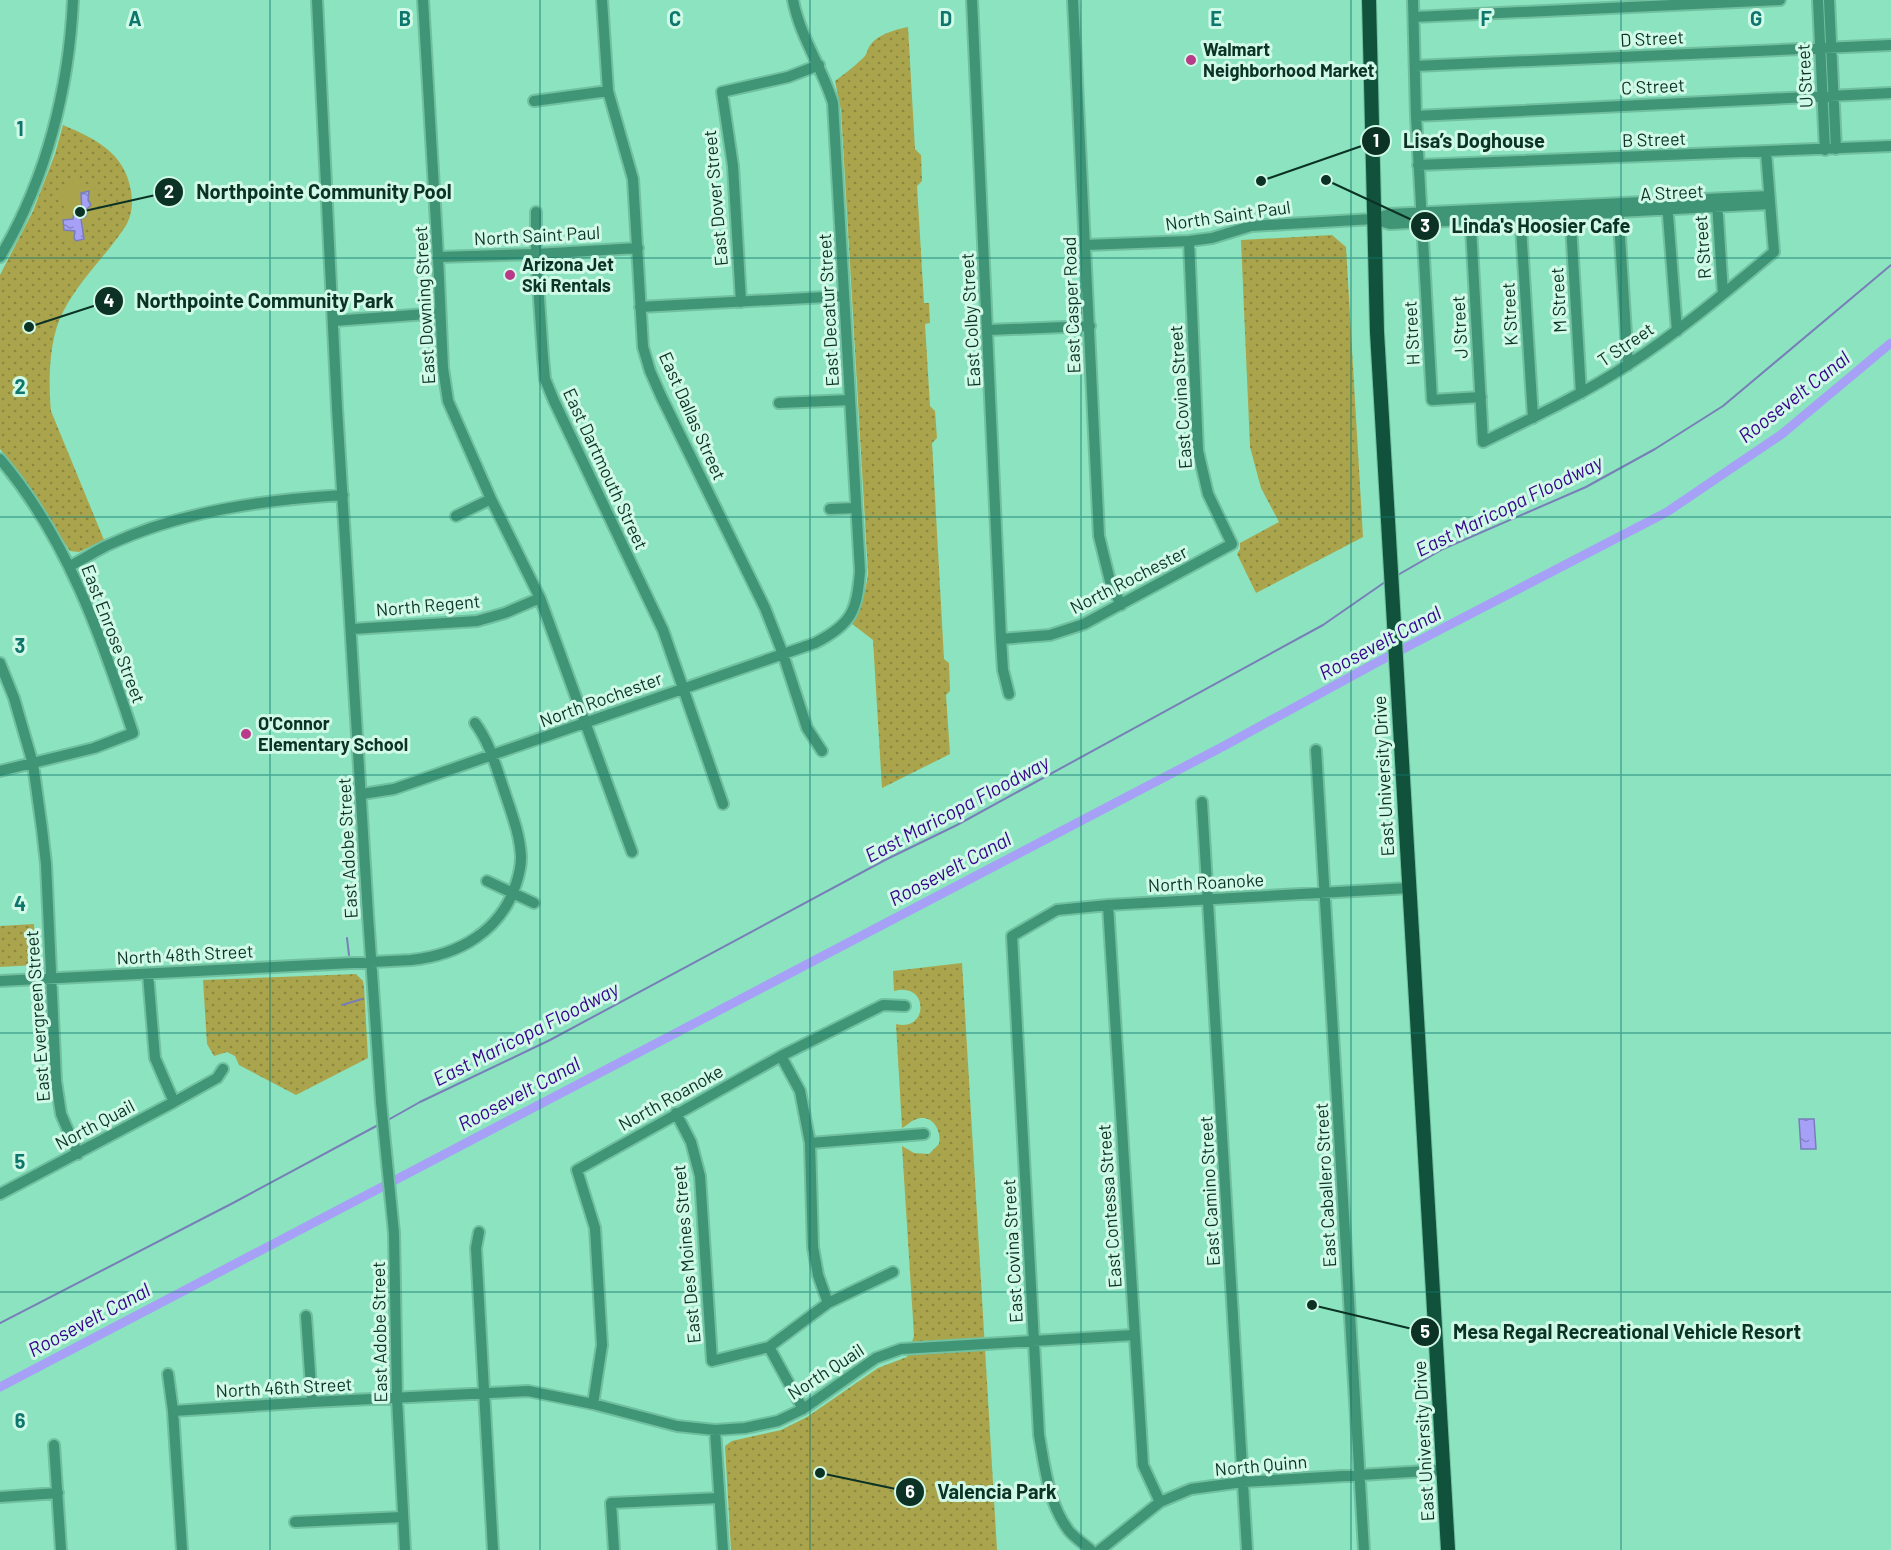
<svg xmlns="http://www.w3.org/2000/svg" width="1891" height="1550" font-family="Barlow,sans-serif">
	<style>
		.park { fill: url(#park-dots) }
		.garden { fill: #aaa54d }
		.water { fill: url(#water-ripples); stroke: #787fb8; stroke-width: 1.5 }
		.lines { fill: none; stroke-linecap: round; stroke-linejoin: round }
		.stream { stroke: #787fb8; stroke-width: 2 }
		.canal { stroke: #a6a0f7; stroke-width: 9 }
		.minor-casing { stroke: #71c0a0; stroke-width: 14 }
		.major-casing { stroke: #71c0a0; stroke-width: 16 }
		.minor { stroke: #3f9575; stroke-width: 10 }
		.major { stroke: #11523d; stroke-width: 14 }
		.grid { fill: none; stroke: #0f766e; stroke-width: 1.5; stroke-opacity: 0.55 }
		.poi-dot { fill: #b83a89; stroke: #d0fae7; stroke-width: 2 }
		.labels { text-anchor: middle; stroke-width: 6; stroke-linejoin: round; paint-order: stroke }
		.street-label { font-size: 18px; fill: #0b3224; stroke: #d0fae7 }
		.poi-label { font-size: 18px; font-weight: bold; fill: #0b3224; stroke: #d0fae7; text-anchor: start }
		.water-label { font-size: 20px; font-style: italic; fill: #36048c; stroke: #d0fae7 }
		.grid-label { font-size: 20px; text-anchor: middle; font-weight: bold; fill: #0f766e; stroke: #d0fae7; stroke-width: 6; stroke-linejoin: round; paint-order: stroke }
		.leader { fill: none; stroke: #0b3224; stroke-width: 2 }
		.callout-dot { fill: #0b3224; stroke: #d0fae7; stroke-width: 2 }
		.mark-label { font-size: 18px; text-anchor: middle; font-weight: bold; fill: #fff }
		.callout-label { font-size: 20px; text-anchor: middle; font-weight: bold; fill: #0b3224; stroke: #d0fae7; stroke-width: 6; stroke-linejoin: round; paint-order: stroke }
	</style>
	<defs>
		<pattern id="park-dots" width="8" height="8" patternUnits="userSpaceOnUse" patternTransform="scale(1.5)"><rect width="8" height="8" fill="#aaa54d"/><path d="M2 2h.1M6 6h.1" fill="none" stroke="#898740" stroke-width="1.8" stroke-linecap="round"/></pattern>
		<pattern id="water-ripples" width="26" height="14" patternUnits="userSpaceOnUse" patternTransform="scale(1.5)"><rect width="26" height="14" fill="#a6a0f7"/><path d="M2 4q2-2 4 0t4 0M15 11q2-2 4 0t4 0" fill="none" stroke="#8583c8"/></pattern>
	</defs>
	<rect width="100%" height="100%" fill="#8be3bf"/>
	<path class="park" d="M908 27 915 149 921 155 922 181 917 186 924 303H929L930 323 925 324 930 406 935 411 937 438 932 443 944 659 949 663 950 691 946 695 950 754 882 788 873 640 851 623C860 607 866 593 868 573L841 110 835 81C844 74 854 67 862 59 867 55 867 51 869 47 877 34 895 30 908 27Z
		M63 125C96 139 125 153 131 191 133 203 132 216 125 227 106 256 79 280 63 312 49 338 48 381 51 411L104 540 79 552 70 551 19 474 0 449V275L33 211 55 154Z
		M1332 235 1346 247 1363 537 1256 593 1237 554 1240 549V543L1279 522 1261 488 1250 447 1241 240Z
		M34 924 36 965 0 967V926Z
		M962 963 997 1550H731L725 1446 732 1441 781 1430 807 1417 878 1368 907 1357 914 1336 902 1146 914 1153 929 1154 939 1144C942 1129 931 1112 914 1120 910 1122 906 1126 902 1128L896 1024C928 1033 930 981 894 991L893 971Z
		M356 974 363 981 364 987 368 1058 296 1095 239 1065 235 1056 227 1052 214 1056 207 1044 203 980Z"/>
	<path class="garden" d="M82 179 83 188 90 187 92 185 94 188 95 210 99 213 95 219 90 216 88 221 83 223 84 234 89 235 90 239 85 244 76 245 70 240 63 241 62 234 58 231V219L63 214V208L68 202 60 195 73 180Z"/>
	<path class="water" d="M89 191 88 200 91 205 85 211 86 216 81 219 84 239 76 241 74 238 75 231 64 230 63 220 73 219 74 211H82L81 193Z
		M1799 1119H1814L1816 1149H1801Z"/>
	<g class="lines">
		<path class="stream" d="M1396 576 1443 549 1586 487 1655 449 1723 406 1891 265
			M347 938 349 955
			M342 1005 362 999
			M388 1120 420 1102 550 1040 885 860 957 825 1323 625 1385 582
			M0 1323 233 1203 380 1124"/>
		<path class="canal" d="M0 1387 1224 746 1372 665 1667 512 1782 434 1891 343"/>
		<g class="minor-casing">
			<path id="minor" d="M317 0 337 408 368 915 381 1102 394 1233 397 1398 405 1550
				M423 0 438 257 443 368 448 401 491 499 540 598 632 852
				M602 0 608 91 633 179 643 347 650 371 661 396 765 608 783 654 807 728 822 751
				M972 0 1001 639 1003 670 1009 694
				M1073 0 1099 536 1110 581 1121 605
				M1413 0 1416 116 1432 400 1481 397
				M1818 0 1825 150
				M1829 0 1836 149
				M1414 17 1780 0
				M1415 66 1891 45
				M534 101 608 91
				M1416 116 1891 93
				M1418 165 1891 146
				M1667 202 1677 331
				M1717 202 1723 294
				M1618 206 1628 365
				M1570 208 1581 393
				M1470 210 1483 442C1532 418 1582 395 1629 364 1680 331 1727 291 1774 252L1766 152
				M1520 211 1533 418
				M536 212V254L543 357 545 379 554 401 663 630 723 804
				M1374 219 1390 224 1769 204
				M1086 245 1189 241 1212 238 1251 226 1373 219 1390 214 1769 196
				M0 257C46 180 69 89 73 0
				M438 257 536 254 638 248
				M741 302 733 166 722 92 788 77 819 65
				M640 307 844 296
				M333 321 440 313
				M988 330 1090 326
				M779 403 850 400
				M0 459C67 538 101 636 133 733L94 748 0 771
				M830 509 856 508
				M456 516 491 499
				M70 566C82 560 94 552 106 546 181 511 262 500 343 495
				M352 629 477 621 505 613 540 598
				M1001 639 1050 635 1084 624 1232 544 1208 494 1198 451 1189 241
				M0 663 14 698 33 764 42 829 46 864 56 1081 61 1114 78 1154
				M1316 750 1364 1550
				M362 794 394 789 815 643C852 624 857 611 860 571L833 103C822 67 800 37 793 0
				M1202 802 1247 1550
				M487 881 534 903
				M1108 905 1143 1465 1160 1502
				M148 974 155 1058 174 1102
				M0 981 411 960C459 955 501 931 516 884 519 875 521 867 521 857 520 834 511 812 504 790 496 767 490 743 475 723
				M781 1056 800 1091 810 1143 813 1247 818 1275 828 1303
				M676 1113 691 1142 700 1176 712 1361 769 1347 828 1303 893 1272
				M810 1143 924 1134
				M0 1194 174 1102 217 1078 223 1069
				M479 1232 476 1248 493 1550
				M306 1316 312 1402
				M769 1347 803 1409
				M168 1374 173 1411 182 1550
				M593 1404 602 1345 595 1228 577 1170 781 1056 883 1005 905 1006
				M173 1411 312 1402 528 1391 593 1404 677 1426 715 1430 745 1428 778 1421 803 1409 876 1358 901 1349 1134 1335
				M715 1430 723 1550
				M54 1445 61 1550
				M0 1497 58 1493
				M295 1522 403 1517
				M614 1550 611 1503 719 1498
				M1091 1550C1084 1544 1075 1538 1069 1531 1048 1503 1045 1468 1039 1435L1012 936 1057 910 1108 905 1409 888
				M1100 1550 1160 1502 1191 1489 1243 1482 1443 1470"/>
		</g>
		<g class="major-casing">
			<path id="major" d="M1369 0 1377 332 1448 1550"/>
		</g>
		<use href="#minor" class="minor"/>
		<use href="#major" class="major"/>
	</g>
	<path class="grid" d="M270 0V1550M540 0V1550M810 0V1550M1081 0V1550M1351 0V1550M1621 0V1550M0 258H1891M0 517H1891M0 775H1891M0 1033H1891M0 1292H1891"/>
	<g class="poi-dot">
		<circle cx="1191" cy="60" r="6"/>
		<circle cx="510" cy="275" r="6"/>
		<circle cx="246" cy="734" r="6"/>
	</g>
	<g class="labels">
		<g class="street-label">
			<text transform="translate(1652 39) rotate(-3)" y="6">D Street</text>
			<text transform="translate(1805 76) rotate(-93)" y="6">U Street</text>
			<text transform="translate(1653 87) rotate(-3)" y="6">C Street</text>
			<text transform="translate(1654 140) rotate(-2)" y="6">B Street</text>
			<text transform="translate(1672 193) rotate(-3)" y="6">A Street</text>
			<text transform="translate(716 198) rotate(-95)" y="6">East Dover Street</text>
			<text transform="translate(1228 216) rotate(-8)" y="6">North Saint Paul</text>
			<text transform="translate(537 236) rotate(-3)" y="6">North Saint Paul</text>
			<text transform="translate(1703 247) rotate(-94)" y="6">R Street</text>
			<text transform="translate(1559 300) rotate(-93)" y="6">M Street</text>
			<text transform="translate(425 305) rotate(-93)" y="6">East Downing Street</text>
			<text transform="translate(1072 305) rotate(-92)" y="6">East Casper Road</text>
			<text transform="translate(829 310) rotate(-93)" y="6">East Decatur Street</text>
			<text transform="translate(1510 314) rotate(-93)" y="6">K Street</text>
			<text transform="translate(971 320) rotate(-93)" y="6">East Colby Street</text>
			<text transform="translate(1460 327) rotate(-93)" y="6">J Street</text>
			<text transform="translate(1412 333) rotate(-93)" y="6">H Street</text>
			<text transform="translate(1626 345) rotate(-34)" y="6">T Street</text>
			<text transform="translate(1181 397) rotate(-94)" y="6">East Covina Street</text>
			<text transform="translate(692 416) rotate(66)" y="6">East Dallas Street</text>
			<text transform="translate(605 469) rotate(65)" y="6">East Dartmouth Street</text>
			<text transform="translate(1129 580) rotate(-27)" y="6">North Rochester</text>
			<text transform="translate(428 606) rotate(-5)" y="6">North Regent</text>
			<text transform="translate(113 634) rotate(69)" y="6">East Enrose Street</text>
			<text transform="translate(601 700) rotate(-20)" y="6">North Rochester</text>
			<text transform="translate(1384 776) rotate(-93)" y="6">East University Drive</text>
			<text transform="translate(348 848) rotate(-93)" y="6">East Adobe Street</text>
			<text transform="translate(1206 883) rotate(-3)" y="6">North Roanoke</text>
			<text transform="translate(185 955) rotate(-3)" y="6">North 48th Street</text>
			<text transform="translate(38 1016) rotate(-94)" y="6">East Evergreen Street</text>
			<text transform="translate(671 1098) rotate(-29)" y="6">North Roanoke</text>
			<text transform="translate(95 1125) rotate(-28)" y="6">North Quail</text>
			<text transform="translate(1326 1185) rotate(-93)" y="6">East Caballero Street</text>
			<text transform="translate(1210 1191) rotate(-93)" y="6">East Camino Street</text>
			<text transform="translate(1110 1206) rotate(-94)" y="6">East Contessa Street</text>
			<text transform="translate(1013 1251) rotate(-93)" y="6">East Covina Street</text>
			<text transform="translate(687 1254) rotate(-95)" y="6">East Des Moines Street</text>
			<text transform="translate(380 1332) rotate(-91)" y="6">East Adobe Street</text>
			<text transform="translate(826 1372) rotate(-33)" y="6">North Quail</text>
			<text transform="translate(284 1388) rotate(-3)" y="6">North 46th Street</text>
			<text transform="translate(1424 1441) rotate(-93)" y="6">East University Drive</text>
			<text transform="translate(1261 1466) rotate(-5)" y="6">North Quinn</text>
		</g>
		<g class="poi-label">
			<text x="1203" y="56">Walmart<tspan x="1203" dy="21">Neighborhood Market</tspan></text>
			<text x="522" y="271">Arizona Jet<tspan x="522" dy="21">Ski Rentals</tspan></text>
			<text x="258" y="730">O'Connor<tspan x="258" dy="21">Elementary School</tspan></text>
		</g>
		<g class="water-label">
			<text transform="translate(1794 397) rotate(-38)" y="7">Roosevelt Canal</text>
			<text transform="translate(1509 506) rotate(-26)" y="7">East Maricopa Floodway</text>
			<text transform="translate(1380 643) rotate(-28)" y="7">Roosevelt Canal</text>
			<text transform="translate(957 809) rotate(-28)" y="7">East Maricopa Floodway</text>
			<text transform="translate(950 869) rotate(-28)" y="7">Roosevelt Canal</text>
			<text transform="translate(526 1034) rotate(-27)" y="7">East Maricopa Floodway</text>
			<text transform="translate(519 1094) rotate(-28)" y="7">Roosevelt Canal</text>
			<text transform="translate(89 1320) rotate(-28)" y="7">Roosevelt Canal</text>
		</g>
	</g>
	<g class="grid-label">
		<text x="135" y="26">A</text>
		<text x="405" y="26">B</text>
		<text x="675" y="26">C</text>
		<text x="946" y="26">D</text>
		<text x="1216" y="26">E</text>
		<text x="1486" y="26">F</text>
		<text x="1756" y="26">G</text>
		<text x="20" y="136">1</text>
		<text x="20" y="394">2</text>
		<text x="20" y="653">3</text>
		<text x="20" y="911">4</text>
		<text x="20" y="1169">5</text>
		<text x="20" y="1428">6</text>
	</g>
	<path class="leader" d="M1261 181L1376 141M80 212L169 192M1326 180L1425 226M29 327L109 301M1312 1305L1425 1332M820 1473L910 1492"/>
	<g class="callout-dot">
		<circle cx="1261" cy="181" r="6"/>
		<circle cx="80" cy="212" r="6"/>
		<circle cx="1326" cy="180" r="6"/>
		<circle cx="29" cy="327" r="6"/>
		<circle cx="1312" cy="1305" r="6"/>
		<circle cx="820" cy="1473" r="6"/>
		<circle cx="1376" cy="141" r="15"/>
		<circle cx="169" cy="192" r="15"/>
		<circle cx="1425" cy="226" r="15"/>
		<circle cx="109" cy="301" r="15"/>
		<circle cx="1425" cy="1332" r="15"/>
		<circle cx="910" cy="1492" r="15"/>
	</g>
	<g class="mark-label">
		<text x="1376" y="147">1</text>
		<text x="169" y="198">2</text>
		<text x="1425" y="232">3</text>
		<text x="109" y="307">4</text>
		<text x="1425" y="1338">5</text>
		<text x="910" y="1498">6</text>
	</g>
	<g class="callout-label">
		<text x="1474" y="148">Lisa’s Doghouse</text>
		<text x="324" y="199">Northpointe Community Pool</text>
		<text x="1541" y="233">Linda's Hoosier Cafe</text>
		<text x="265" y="308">Northpointe Community Park</text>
		<text x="1627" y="1339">Mesa Regal Recreational Vehicle Resort</text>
		<text x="997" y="1499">Valencia Park</text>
	</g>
</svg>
